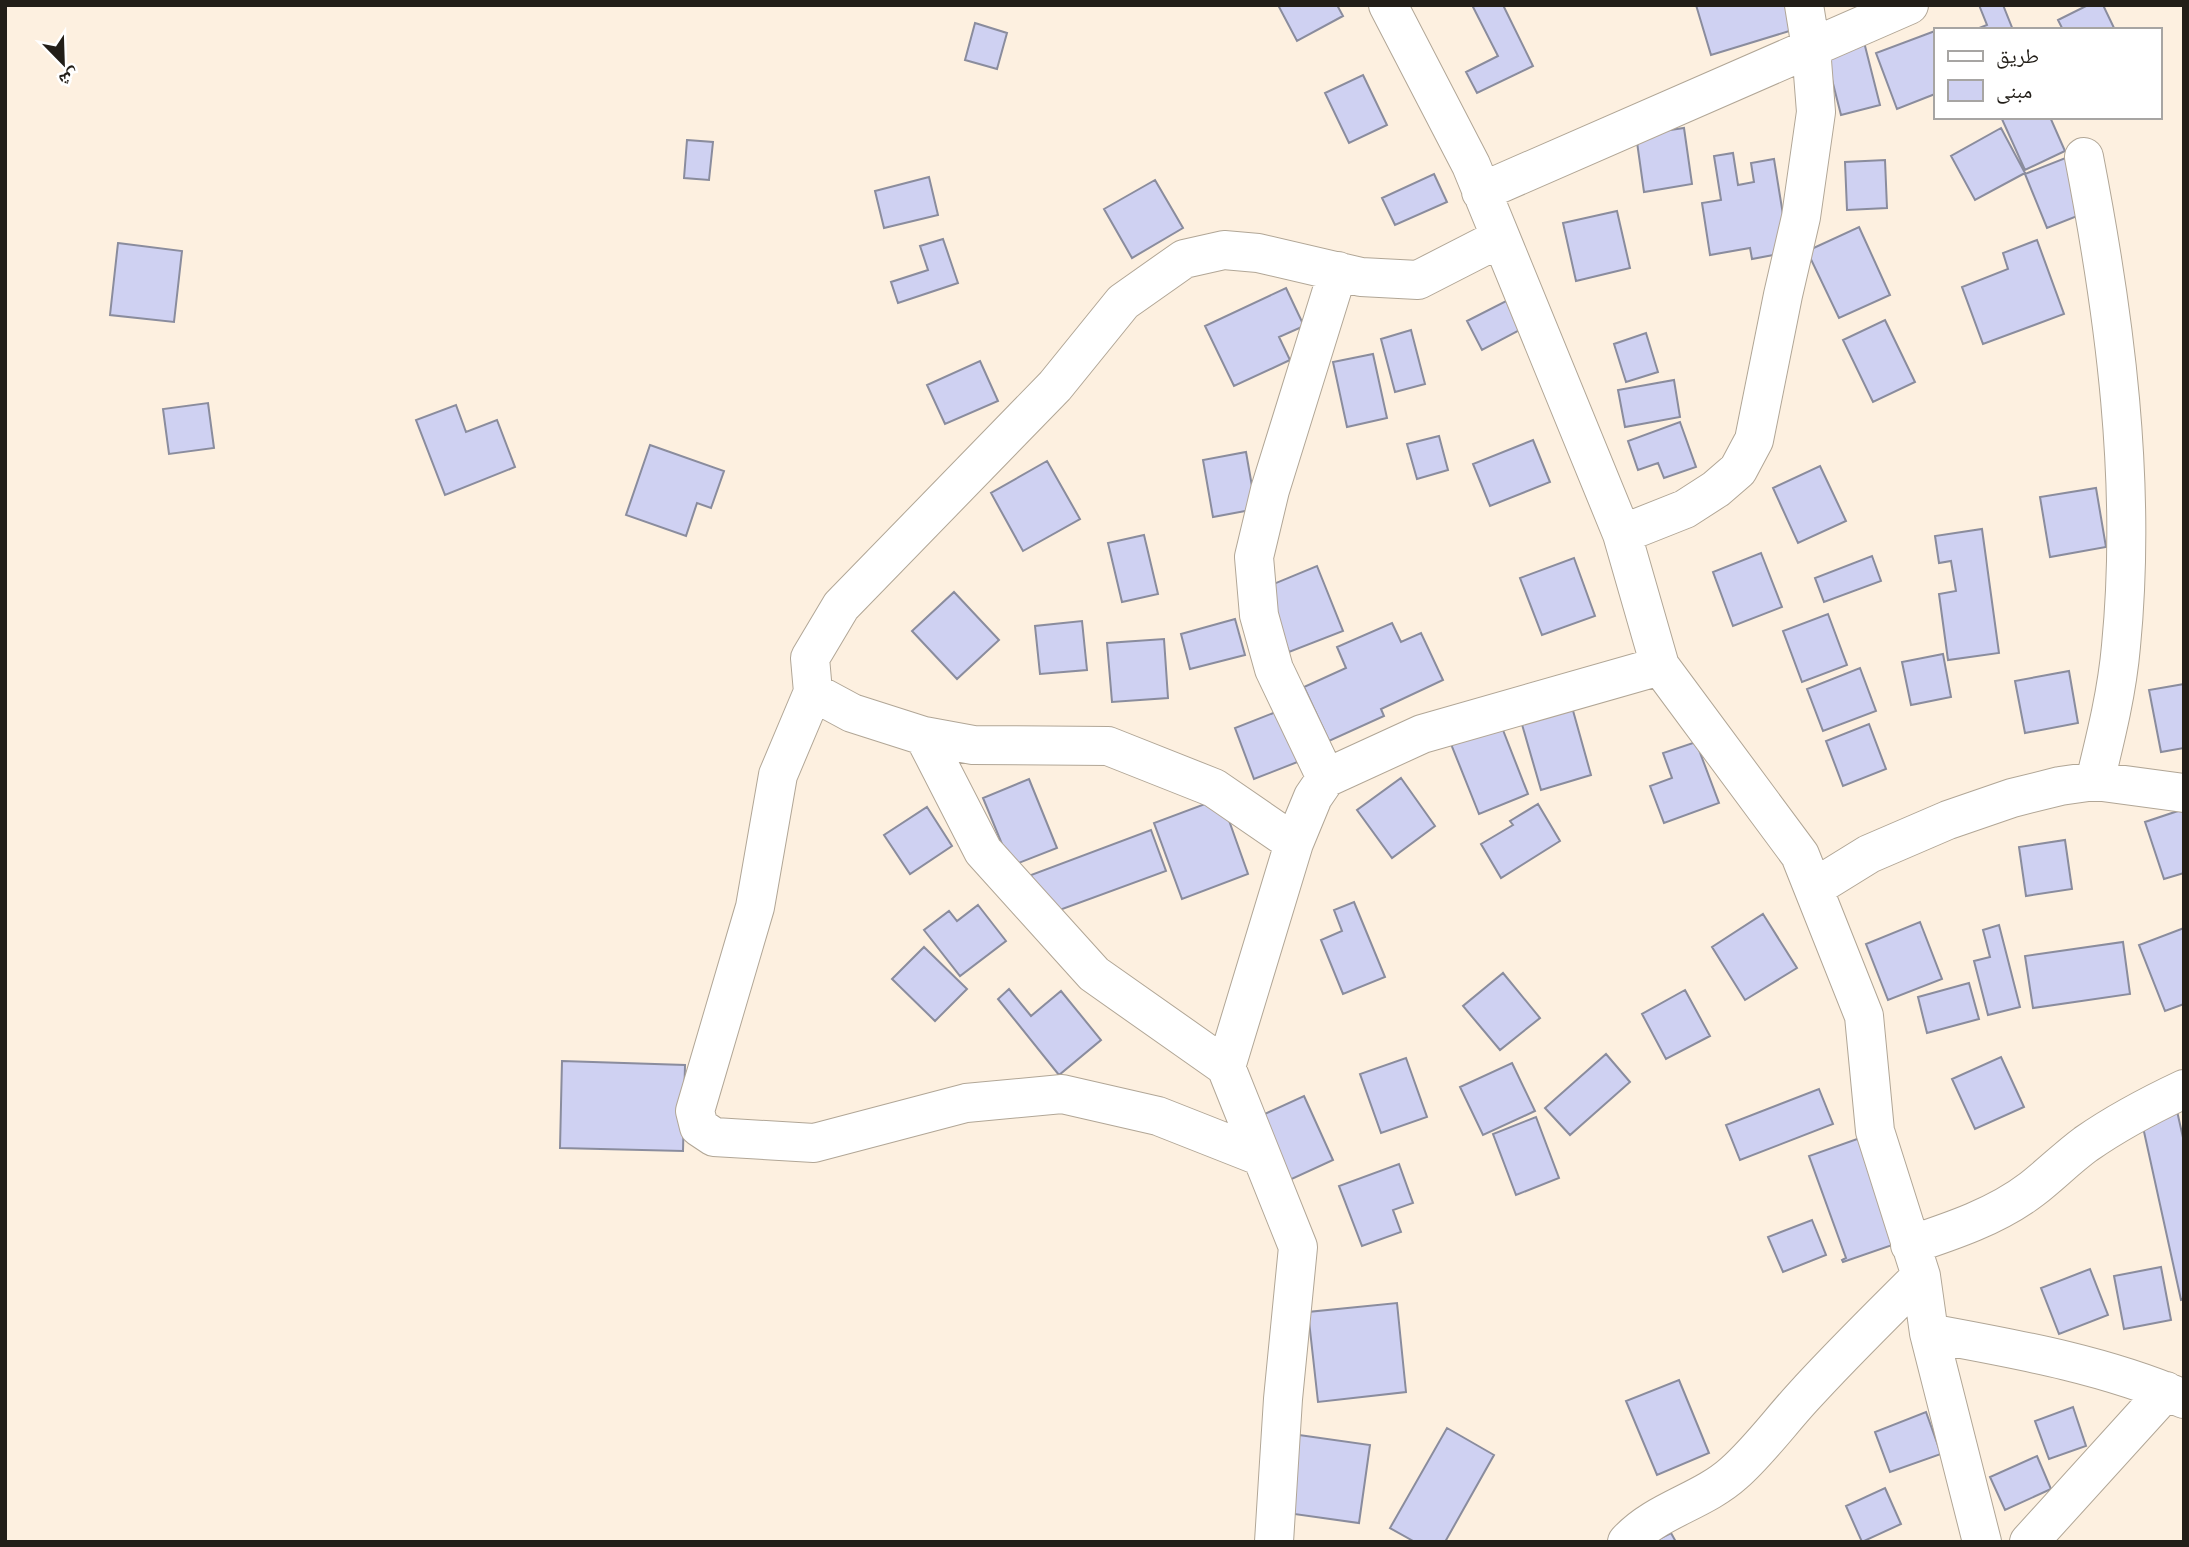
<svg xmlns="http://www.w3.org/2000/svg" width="2189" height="1547" font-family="'Varela Round','Noto Naskh Arabic',sans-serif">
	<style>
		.building { fill: #cfd1f2; stroke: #8a8c9d; stroke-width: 2 }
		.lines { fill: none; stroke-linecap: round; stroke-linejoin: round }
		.minor-casing { stroke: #b1a696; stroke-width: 40 }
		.minor { stroke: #fff; stroke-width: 38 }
	</style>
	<rect width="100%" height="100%" fill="#fdf0e0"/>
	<path class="building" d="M1278 5H1337L1343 16 1297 41Z
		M1472 5H1503L1533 66 1477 93 1466 72 1498 56Z
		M1696 5H1792L1799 28 1711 55Z
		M1979 5H2003L2013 30H1974L1987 25Z
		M2088 5H2103L2115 30H2063L2058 20Z
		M975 23 1007 33 997 69 965 60Z
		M1935 31V94L1897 109 1876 53Z
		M1864 42 1880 105 1841 115 1825 52Z
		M1363 75 1387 125 1349 143 1325 93Z
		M2001 117H2050L2065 151 2025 170Z
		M1684 128 1692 184 1644 192 1636 135Z
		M2001 128 2025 173 1975 200 1951 156Z
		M687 140 713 142 709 180 684 178Z
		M1733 153 1738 185 1754 182 1751 163 1774 159 1789 252 1752 259 1750 248 1710 255 1702 203 1721 200 1714 156Z
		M2068 157 2090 211 2047 228 2025 174Z
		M1885 160 1887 208 1847 210 1845 162Z
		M1434 174 1447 202 1395 225 1382 198Z
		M929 177 938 215 884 228 875 191Z
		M1155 180 1183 228 1132 258 1104 209Z
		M1617 211 1630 268 1576 281 1563 223Z
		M1859 227 1890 295 1839 318 1807 251Z
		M943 239 958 283 898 303 891 282 928 270 920 246Z
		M2037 240 2064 314 1983 344 1962 287 2008 269 2003 253Z
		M118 243 182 251 174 322 110 315Z
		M1286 288 1304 326 1279 337 1290 360 1234 386 1205 326Z
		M1512 298 1527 326 1482 350 1467 321Z
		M1885 320 1915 382 1873 402 1843 340Z
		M1411 330 1425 384 1395 392 1381 339Z
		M1646 333 1658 372 1626 382 1614 344Z
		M1373 354 1387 418 1347 427 1333 362Z
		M980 361 998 401 945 424 927 385Z
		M1674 380 1680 417 1625 427 1618 390Z
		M208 403 214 448 169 454 163 409Z
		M456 405 466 432 497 420 515 467 445 495 416 420Z
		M1680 422 1696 467 1664 478 1658 463 1638 470 1628 441Z
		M1439 436 1448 470 1417 479 1407 444Z
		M1533 440 1550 482 1490 506 1473 464Z
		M650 445 724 471 711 508 697 503 686 536 626 515Z
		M1246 452 1256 509 1213 517 1203 460Z
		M1047 461 1080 519 1023 551 991 493Z
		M1820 466 1846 521 1798 543 1773 488Z
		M2096 488 2106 547 2050 557 2040 497Z
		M1982 529 1999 653 1948 660 1939 594 1956 591 1951 561 1939 563 1935 536Z
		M1144 535 1158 594 1122 602 1108 543Z
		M1761 553 1782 607 1733 626 1713 572Z
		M1872 556 1881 581 1824 602 1815 578Z
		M1574 558 1595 616 1542 635 1520 578Z
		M1317 566 1343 631 1289 652 1264 588Z
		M954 592 999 640 957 679 912 631Z
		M1828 614 1847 665 1802 682 1783 631Z
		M1235 619 1245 655 1190 669 1181 634Z
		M1082 621 1087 670 1040 674 1035 626Z
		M1392 623 1401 642 1421 633 1443 680 1381 709 1384 716 1329 741 1304 687 1346 668 1337 647Z
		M1164 639 1168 698 1112 702 1107 643Z
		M1943 654 1951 697 1911 705 1902 662Z
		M1860 668 1876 711 1823 731 1807 689Z
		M2069 671 2078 723 2025 733 2015 681Z
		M2184 684V748L2161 752 2149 690Z
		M1572 707 1591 775 1541 790 1521 721Z
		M1281 710 1300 761 1254 779 1235 728Z
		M1869 724 1886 769 1843 786 1826 741Z
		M1501 725 1528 794 1479 814 1451 744Z
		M1696 742 1719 803 1664 823 1650 786 1672 778 1663 753Z
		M1401 778 1435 826 1392 858 1357 810Z
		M1029 779 1057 848 1011 866 983 798Z
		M1221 798 1248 874 1182 899 1154 823Z
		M1538 804 1560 841 1501 878 1481 844 1513 825 1510 821Z
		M927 807 952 846 910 874 884 835Z
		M2184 809V873L2164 879 2145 822Z
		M1151 830 1166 871 1046 915 1031 875Z
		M2065 840 2072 889 2026 896 2019 847Z
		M1354 902 1385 977 1343 994 1321 940 1342 931 1334 910Z
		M978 905 1006 941 960 976 924 930 949 911 957 921Z
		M1763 914 1797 968 1745 1000 1712 947Z
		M1920 922 1942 979 1888 1000 1866 944Z
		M1999 925 2020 1007 1988 1015 1974 961 1990 957 1983 930Z
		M2184 928V1004L2165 1011 2139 945Z
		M2123 942 2130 994 2033 1008 2025 956Z
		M924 947 967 989 935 1021 892 979Z
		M1503 973 1540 1018 1500 1050 1463 1006Z
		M1969 983 1979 1019 1927 1033 1918 997Z
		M1009 989 1031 1016 1061 991 1101 1040 1059 1075 998 999Z
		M1685 990 1710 1036 1666 1059 1642 1014Z
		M1606 1054 1630 1082 1570 1135 1545 1108Z
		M2001 1057 2024 1107 1975 1129 1952 1079Z
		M1406 1058 1427 1117 1381 1133 1360 1074Z
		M562 1061 685 1065 683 1151 560 1148Z
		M1512 1063 1535 1111 1483 1135 1460 1087Z
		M1819 1089 1833 1124 1740 1160 1726 1125Z
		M1304 1096 1333 1160 1283 1183 1254 1119Z
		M2177 1111 2184 1142V1299L2181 1300 2141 1118Z
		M1536 1117 1559 1178 1516 1195 1493 1134Z
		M1860 1138 1904 1241 1843 1262 1842 1260 1846 1258 1809 1156Z
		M1399 1164 1413 1203 1393 1210 1401 1232 1362 1246 1339 1186Z
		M1812 1220 1826 1255 1783 1272 1768 1237Z
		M2161 1267 2171 1320 2124 1329 2114 1276Z
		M2090 1269 2108 1315 2059 1334 2041 1288Z
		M1397 1303 1406 1392 1318 1402 1308 1312Z
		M1679 1380 1709 1453 1657 1475 1626 1401Z
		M2073 1407 2086 1446 2049 1459 2035 1421Z
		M1926 1412 1941 1454 1890 1472 1875 1432Z
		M1447 1428 1494 1455 1445 1542H1415L1390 1528Z
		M1299 1435 1370 1445 1359 1523 1287 1513Z
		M2037 1456 2051 1489 2005 1510 1990 1477Z
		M1885 1488 1901 1524 1862 1542 1846 1506Z
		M1671 1533 1676 1542H1653Z"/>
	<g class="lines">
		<g class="minor-casing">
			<path id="minor" d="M1388 5 1471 165 1622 534 1660 666
				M2084 157C2115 317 2137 483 2121 646 2117 692 2106 736 2095 781
				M1481 192 1909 5
				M1622 534 1685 509 1716 489 1738 470 1754 440 1783 295 1801 217 1816 112 1811 48 1804 5
				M813 692 778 775 755 907 695 1111 699 1127 714 1137 814 1143 966 1103 1062 1094 1158 1116 1262 1157
				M924 736 983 851 1094 974 1226 1067
				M1326 778 1274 669 1259 615 1254 557 1270 490 1338 271
				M1294 843 1214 788 1108 746 973 745 924 736 852 713 813 692 810 658 841 606 1055 386 1123 302 1184 259 1224 250 1258 253 1361 277 1418 280 1500 238
				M1814 888 1869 854 1948 820 2012 798 2060 786 2095 781 2184 793
				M1910 1245C1952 1231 1997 1216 2032 1189 2050 1175 2067 1158 2086 1144 2116 1123 2150 1105 2184 1089
				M1929 1333C2015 1349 2103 1364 2184 1399
				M1274 1542 1283 1399 1298 1247 1226 1067 1294 843 1313 797 1326 778 1422 734 1660 666 1800 855 1864 1016 1875 1131 1921 1276 1929 1333 1982 1542
				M1627 1542C1656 1510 1702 1502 1734 1473 1758 1452 1780 1422 1802 1398 1840 1356 1881 1316 1921 1276
				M2029 1542 2166 1391"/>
		</g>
		<use href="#minor" class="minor"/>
	</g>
	<rect width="2189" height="1547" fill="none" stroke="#221e18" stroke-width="14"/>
	<rect x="1934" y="28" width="228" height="91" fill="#ffffff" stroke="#a7a5a3" stroke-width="2"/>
	<rect x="1948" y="51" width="35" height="10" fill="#ffffff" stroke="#a7a5a3" stroke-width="2"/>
	<text x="1996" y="63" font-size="21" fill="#221e18">طريق</text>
	<rect x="1948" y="80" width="35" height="21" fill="#cfd1f2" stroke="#a7a5a3" stroke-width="2"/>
	<text x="1996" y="98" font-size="21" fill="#221e18">مبنى</text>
	<g transform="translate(63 63) rotate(157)" stroke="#ffffff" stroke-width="5" paint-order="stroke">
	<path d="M0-5L12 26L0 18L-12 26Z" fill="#221e18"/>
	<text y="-10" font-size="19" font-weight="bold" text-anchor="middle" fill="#221e18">ش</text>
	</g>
</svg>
